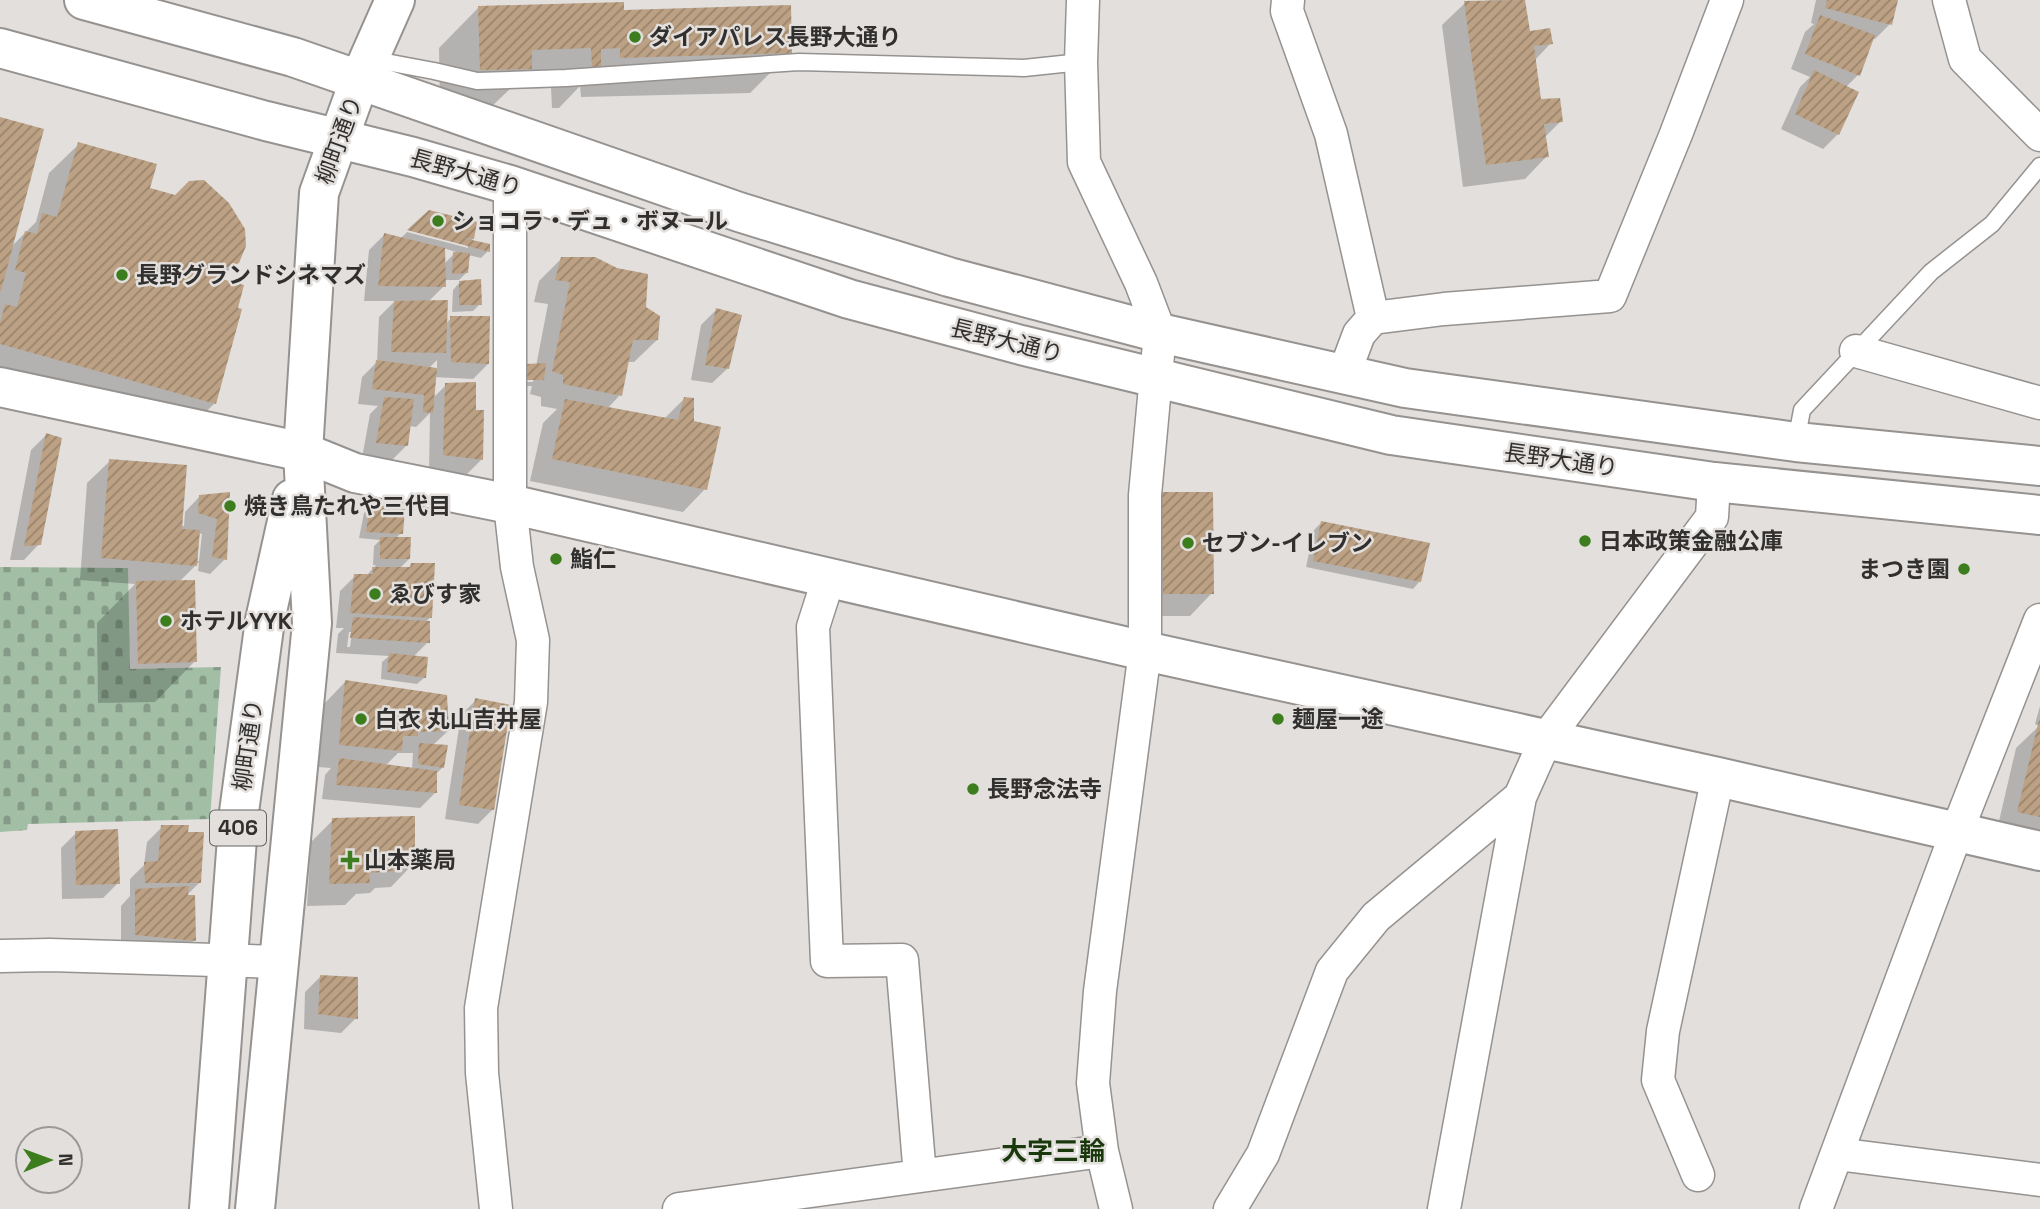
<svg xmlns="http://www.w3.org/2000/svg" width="2040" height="1209" font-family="'Space Grotesk','Noto Sans JP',sans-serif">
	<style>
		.cemetery { fill: url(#cemetery-stones) }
		.shadow { fill: #0003; fill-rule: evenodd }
		.building { fill: url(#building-hatch) }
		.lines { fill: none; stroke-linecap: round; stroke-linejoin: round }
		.lane-casing { stroke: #959290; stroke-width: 19 }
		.street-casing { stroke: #959290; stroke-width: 35 }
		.secondary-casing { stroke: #959290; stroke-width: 42 }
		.highway-casing { stroke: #959290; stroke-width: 42 }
		.lane { stroke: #fff; stroke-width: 16 }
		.street { stroke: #fff; stroke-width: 32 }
		.secondary { stroke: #fff; stroke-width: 38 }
		.highway { stroke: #fff; stroke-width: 38 }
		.poi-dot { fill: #3c7d1e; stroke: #e2dfdd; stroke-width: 2.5 }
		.labels { text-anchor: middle; stroke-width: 5; stroke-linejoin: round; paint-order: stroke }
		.shield { fill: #e2dfdd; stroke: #666463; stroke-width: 2 }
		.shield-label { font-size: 21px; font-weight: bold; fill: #31302f }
		.poi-label { font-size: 23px; font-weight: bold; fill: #31302f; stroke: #e2dfdd; text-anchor: start }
		.street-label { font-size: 23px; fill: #31302f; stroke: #e2dfdd }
		.quarter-label { font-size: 26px; font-weight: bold; fill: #19380b; stroke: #e2dfdd }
	</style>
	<defs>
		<pattern id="cemetery-stones" width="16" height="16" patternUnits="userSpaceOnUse" patternTransform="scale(1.75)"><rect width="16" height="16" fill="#a2bea5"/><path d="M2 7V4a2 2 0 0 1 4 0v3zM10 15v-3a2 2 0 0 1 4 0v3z" fill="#859b87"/></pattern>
		<pattern id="building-hatch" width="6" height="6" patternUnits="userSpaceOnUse" patternTransform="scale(1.75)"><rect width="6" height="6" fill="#bca184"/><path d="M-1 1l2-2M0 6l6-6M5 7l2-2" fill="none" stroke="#99846c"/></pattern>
	</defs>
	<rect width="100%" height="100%" fill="#e2dfdd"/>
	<path class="cemetery" d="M0 567 128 568 130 669 221 667 210 819 28 824 27 830 0 832Z"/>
	<path class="shadow" d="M1493 0H1523L1528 33 1551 43 1534 61 1540 101 1561 121 1544 138 1547 156 1525 179 1463 187 1442 25 1465 3Z
		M1816 0H1896L1890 24 1875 39 1872 38 1858 75 1846 87 1838 134 1823 149 1781 129 1800 87 1810 77 1791 69 1805 32 1814 24 1811 23Z
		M479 7 623 12 791 52 750 93 581 97 580 86 559 108H552L551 88 510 89 490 108 440 110 439 48Z
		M0 119 11 247 36 222 49 173 79 144 148 189 175 197 237 262 219 280 215 403 185 432 0 381Z
		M475 223 472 242 488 251 481 258 468 255 466 273 459 280H444V286L428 302 446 324 451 318 488 364 473 379 434 377 433 398 446 385 475 412 482 459 467 474 429 470 430 413 416 427 409 426 407 445 392 460 362 458 370 414 378 406 358 404 362 377 377 362 379 317 395 301H364L369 250 384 235 400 239 407 232 468 248V244L410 229ZM443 248 456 252 444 264ZM437 360V370L428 369Z
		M562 258 644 308 657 340 634 362H627L620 395 607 409 664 419 684 399 692 422 705 489 683 512 530 481 543 423 557 409 541 406V397L530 394 532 386H517L518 382H533L548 304 534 302 539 281Z
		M460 282 480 304 473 311 452 312 453 290Z
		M716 310 728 368 712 383 691 380 701 325Z
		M46 435 39 544 24 560H10L31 450Z
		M110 461 180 525 184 526 185 512 200 496 229 494 225 559 210 574 198 571 199 562 179 582 195 661 155 702 98 703 97 623 135 584 80 580 87 483ZM198 533 202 534 199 561H196Z
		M1162 494 1212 593 1190 616H1141L1140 517Z
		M371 506 401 533 395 539 409 559 399 569H408L412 565 431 617 425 622 428 642 413 657 425 677 417 684 381 679 382 662 389 656 336 653 338 634 344 628H336L340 591 355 576H366L376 565H373L374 546 380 540 359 538 364 513ZM349 632H352L350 647H347Z
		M1321 523 1420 581 1413 589 1306 567 1314 530Z
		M346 681 448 731 432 746 443 767 435 775V793L420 808 322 799 325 775 331 768 318 767 324 704ZM398 753H413L412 769 385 766Z
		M476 700 493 809 478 824 445 819 461 715Z
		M2040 706V845L1996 834 2016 748 2039 726 2035 724Z
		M333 820 413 864 391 887 375 888 370 893 356 894 345 905 307 906 311 842Z
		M162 827 186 834 200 882 185 897 194 940 179 956 121 950V906L130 896V879L144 865 147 842Z
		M76 833 118 883 103 898 62 899 61 848Z
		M320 977 356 1018 341 1033 304 1029 305 992Z"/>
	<path class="building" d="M1525 0 1530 31 1550 28 1553 44 1534 46 1541 99 1560 98 1563 122 1544 124 1549 157 1486 165 1464 1Z
		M1827 0H1898L1892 25 1825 8Z
		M624 2V10L791 5 792 53 620 58V48L601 49V68H592L591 48 532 50V69L480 70 478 6Z
		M1820 15 1875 35 1860 76 1805 54Z
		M1814 70 1859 92 1839 135 1795 114Z
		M0 117 44 129 1 291H0Z
		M78 142 157 164 150 188 175 195 189 181 204 180 229 203 245 229 246 246 239 263 230 267H220L218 278 244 285 238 308 242 309 216 404 0 344V323L5 304 17 307 26 273 15 270 25 231 37 234 42 213 57 217Z
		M429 210 477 222 474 239 463 238 490 244V252L407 230Z
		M384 233 445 248 446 287 378 286Z
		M453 252 470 253 468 273 452 274Z
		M561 257H595L617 268 648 274 646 307 660 316 658 340H633L622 396 563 384V375L552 371 570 282 555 280Z
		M481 279 482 305H459V281Z
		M448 300 446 353 391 352 394 301Z
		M716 308 742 315 729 369 705 365Z
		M450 316H490L489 364 451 362Z
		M376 360 437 368 433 413 423 412 424 395 372 389Z
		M546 363 544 380H523L526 364Z
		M476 382V410H484L483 460 443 455 445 383Z
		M384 397 414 399 408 446 376 443Z
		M684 397 694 398V421L721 427 707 490 552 459 565 399 678 420Z
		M46 433 62 438 41 545 24 546Z
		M109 459 187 465 182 529 200 530 197 566 101 558Z
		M230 492 227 560 212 557 217 519 198 513 199 495Z
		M1161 492H1213L1214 594H1163Z
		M370 504 405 509 403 534 366 532Z
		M1321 521 1430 543 1421 582 1313 561Z
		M380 537H411L410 559H380Z
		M411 563H435L432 618 350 613 354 574H373L372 567H410Z
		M195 580 197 662 138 664 136 581Z
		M353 617 430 621V643L350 638Z
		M389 653 428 657 426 678 387 672Z
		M345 680 447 695 449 731 418 732V736H403L402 751 339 745Z
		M475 698 511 705 494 810 459 805Z
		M2039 720 2040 721V817L2017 812Z
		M419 743 448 745 444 768 418 764Z
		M339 758 437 771V793L336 785Z
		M415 816V865L395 866 394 871 369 873 370 883 329 884 332 818Z
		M161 825H189L188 832H204L201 883H145L144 862 158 861Z
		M118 829 120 884 76 885 75 831Z
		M189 886 188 895H195L196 941 135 935V889Z
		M320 975 358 977V1019L318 1014Z"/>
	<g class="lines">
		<g class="lane-casing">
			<path id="lane" d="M370 59 434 71 477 81 566 78 799 62 1024 68 1081 62
				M1796 442 1802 410 1931 272 1992 224 2040 166"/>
		</g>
		<g class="street-casing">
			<path id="street" d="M1083 0 1081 62 1084 162 1141 283 1160 333 1145 495V651L1100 991 1093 1083 1102 1151 1116 1209
				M1288 0 1287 11 1331 134 1373 318
				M1949 0 1965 59 2040 135
				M1856 351 2040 403
				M1344 374 1359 334 1373 318 1444 309 1610 296 1676 134 1727 0
				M829 577 813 627 827 961 902 960 920 1176
				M0 956 50 955 279 962
				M1837 1154 2040 1180
				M1698 1175 1658 1080 1663 1031 1718 777
				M496 1209 482 1073 481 1008 531 702 533 640 517 567 510 504V185
				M679 1209 1102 1151
				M1230 1209 1263 1154 1332 971 1376 917 1520 797
				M1444 1209 1520 797 1546 739 1712 517 1714 482
				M1816 1209 1957 831 2040 620"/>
		</g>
		<g class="secondary-casing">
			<path id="secondary" d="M84 0 293 57 739 212 949 277 1160 333 1405 388 1796 442 2040 466
				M0 48 266 121 413 157 510 185 849 299 1021 345 1391 435 1714 482 2040 515
				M0 387 303 452 355 473 510 504 1145 651 1718 777 2040 851"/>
		</g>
		<g class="highway-casing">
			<path id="highway" d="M209 1209 239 812 265 620 292 499
				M255 1209 312 623 303 452 319 193 360 79 395 0"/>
		</g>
		<use href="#lane" class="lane"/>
		<use href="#street" class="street"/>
		<use href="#secondary" class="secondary"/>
		<use href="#highway" class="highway"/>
	</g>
	<g class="poi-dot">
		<circle cx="635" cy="37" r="7"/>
		<circle cx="438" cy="221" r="7"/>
		<circle cx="122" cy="275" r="7"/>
		<circle cx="230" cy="506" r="7"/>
		<circle cx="1585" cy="541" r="7"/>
		<circle cx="1188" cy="543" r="7"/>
		<circle cx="556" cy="559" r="7"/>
		<circle cx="1964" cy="569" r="7"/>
		<circle cx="375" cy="594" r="7"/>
		<circle cx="166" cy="621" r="7"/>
		<circle cx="361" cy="719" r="7"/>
		<circle cx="1278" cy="719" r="7"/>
		<circle cx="973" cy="789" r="7"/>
		<path d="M346.5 849.5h7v7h7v7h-7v7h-7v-7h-7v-7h7z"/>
	</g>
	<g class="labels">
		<rect class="shield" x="210" y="810.5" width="56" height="35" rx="5"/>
		<g class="shield-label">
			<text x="238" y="835">406</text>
		</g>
		<g class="poi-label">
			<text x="649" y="45">ダイアパレス長野大通り</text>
			<text x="452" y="229">ショコラ・デュ・ボヌール</text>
			<text x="136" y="283">長野グランドシネマズ</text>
			<text x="244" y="514">焼き鳥たれや三代目</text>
			<text x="1599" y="549">日本政策金融公庫</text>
			<text x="1202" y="551">セブン-イレブン</text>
			<text x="570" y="567">鮨仁</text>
			<text x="1950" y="577" text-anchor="end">まつき園</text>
			<text x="389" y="602">ゑびす家</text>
			<text x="180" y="629">ホテルYYK</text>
			<text x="375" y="727">白衣 丸山吉井屋</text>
			<text x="1292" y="727">麺屋一途</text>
			<text x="987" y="797">長野念法寺</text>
			<text x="364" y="868">山本薬局</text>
		</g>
		<g class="street-label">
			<text transform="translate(339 140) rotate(-70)" y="8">柳町通り</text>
			<text transform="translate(466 173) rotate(16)" y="8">長野大通り</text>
			<text transform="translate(1007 341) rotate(14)" y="8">長野大通り</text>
			<text transform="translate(1561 460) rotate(8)" y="8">長野大通り</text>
			<text transform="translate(248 745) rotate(-82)" y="8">柳町通り</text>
		</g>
		<g class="quarter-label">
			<text x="1053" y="1160">大字三輪</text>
		</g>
	</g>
	<g transform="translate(49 1160) rotate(89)"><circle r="33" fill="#e2dfdd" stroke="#9b9997" stroke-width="2"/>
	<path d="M0-5L12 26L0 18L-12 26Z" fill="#3c7d1e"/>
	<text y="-10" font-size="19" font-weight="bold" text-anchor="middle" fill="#31302f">N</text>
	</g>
</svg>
